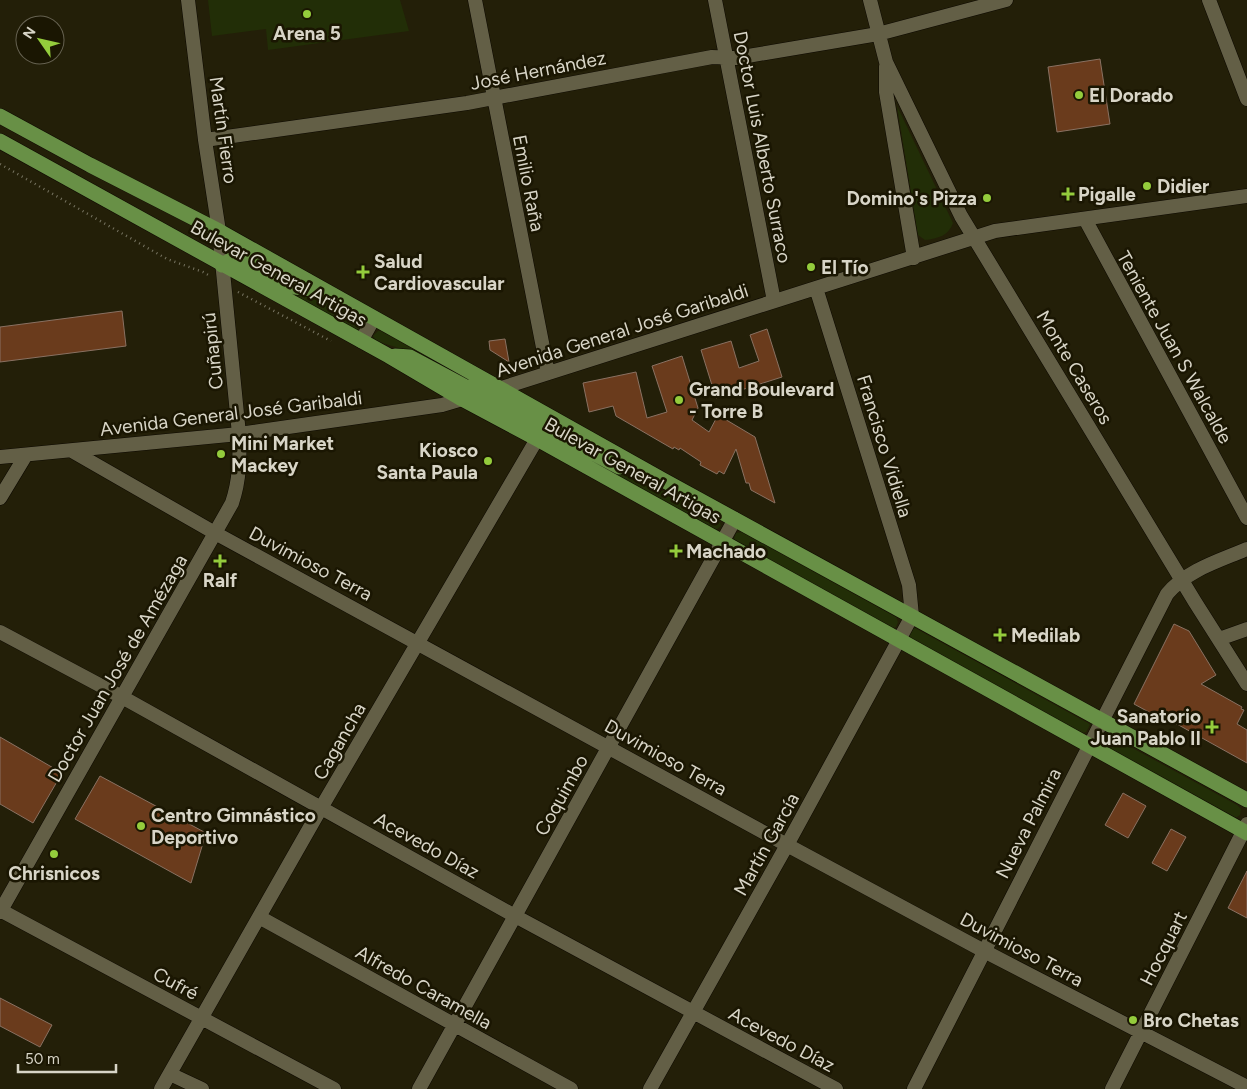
<svg xmlns="http://www.w3.org/2000/svg" width="1247" height="1089" font-family="Figtree,sans-serif">
	<style>
		.green { fill: #222e07 }
		.building { fill: #6a3b1c; stroke: #897162 }
		.lines { fill: none; stroke-linecap: round; stroke-linejoin: round }
		.minor-casing { stroke: #0d0900; stroke-width: 15 }
		.major-casing { stroke: #0d0900; stroke-width: 16 }
		.path { stroke: #787562; stroke-width: 2.5; stroke-dasharray: 1 4; stroke-linecap: butt }
		.minor { stroke: #635f46; stroke-width: 14 }
		.major { stroke: #689046; stroke-width: 15 }
		.poi-dot { fill: #94cc3c; stroke: #1a1602; stroke-width: 2 }
		.labels { text-anchor: middle; stroke-width: 5; stroke-linejoin: round; paint-order: stroke }
		.poi-label { font-size: 19px; font-weight: bold; fill: #d8d5c7; stroke: #1a1602; text-anchor: start }
		.street-label { font-size: 19px; fill: #d8d5c7; stroke: #1a1602 }
	</style>
	<rect width="100%" height="100%" fill="#231f08"/>
	<path class="green" d="M208 0H400L409 31 268 50 266 29 212 36Z
		M897 106 953 223C949 235 938 239 925 240L918 235Z
		M291 290 312 299 335 305 361 320 363 324 359 331H357L290 293Z
		M378 331H381L470 381 399 348 376 341 373 336Z
		M491 404 639 483 680 497 719 519 721 526 715 531Z
		M742 532 896 617 898 622 896 627 893 628 735 541 734 539 736 533Z
		M915 628 1088 723 1090 725 1086 732 1082 733 911 638 909 634 911 630Z
		M1105 733 1237 805 1241 809 1240 815 1237 817H1232L1105 746 1100 741Z"/>
	<path class="building" d="M1100 59 1110 124 1057 132 1048 67Z
		M122 311 126 346 0 362V327Z
		M767 329 782 377 716 398 701 350 731 341 739 368 759 361 750 335Z
		M505 339 509 362 490 350 489 341Z
		M682 356 698 408 692 420 709 432 718 415 755 437 775 503 751 490 749 483H746L736 449 724 474 719 471 717 474 700 465 701 462 680 448 679 450 674 447 673 449 616 416 613 406 589 412 583 383 636 372 647 418 667 412 652 366Z
		M1174 624 1189 631 1216 675 1201 684 1242 707 1241 709 1244 710 1237 724 1247 730V763L1157 713 1156 716 1134 704Z
		M0 737 62 773 33 823 0 804Z
		M100 776 206 833 191 883 75 819Z
		M1123 793 1146 806 1128 838 1105 825Z
		M1171 829 1186 837 1167 871 1152 863Z
		M1247 871V918L1228 908Z
		M0 998 52 1025 40 1047 0 1026Z"/>
	<g class="lines">
		<g class="minor-casing">
			<path id="minor" d="M475 0 548 373
				M715 0 774 301
				M870 0 886 62 961 216 1195 602 1247 684
				M1209 0 1247 99
				M886 66V92L914 258
				M205 140 467 103 712 57 736 58 878 34 1006 0
				M1085 219 1247 518
				M361 341 374 318
				M492 391 995 231 1247 196
				M72 451 215 533 787 845 984 951 1247 1087
				M0 457 239 434 442 405 469 397
				M0 498 26 455
				M0 632 122 697 515 916 836 1089
				M1219 639 1247 629
				M0 910 334 1089
				M0 912 232 503C240 479 240 458 239 434L219 231 205 140 188 0
				M259 917 571 1089
				M170 1074 202 1089
				M161 1089 321 808 537 439
				M419 1089 735 519
				M650 1089 787 845 912 616 909 585 816 288
				M914 1089 1167 594C1187 570 1219 561 1247 549
				M1112 1089 1247 824"/>
		</g>
		<g class="major-casing">
			<path id="major" d="M0 116 90 165 219 231 663 480 1247 800
				M0 141 389 356 462 399 537 439 1247 833
				M222 265 231 260 239 259 249 262 295 287 320 290
				M395 356 410 357 466 387 479 389H494
				M463 399 484 398 497 402 619 467"/>
		</g>
		<path class="path" d="M0 164 167 259 203 272 210 276
			M238 292 331 341"/>
		<use href="#minor" class="minor"/>
		<use href="#major" class="major"/>
	</g>
	<g class="poi-dot">
		<circle cx="307" cy="14" r="5"/>
		<circle cx="1079" cy="95" r="5"/>
		<circle cx="1147" cy="186" r="5"/>
		<path d="M1065.5 186.5h5v5h5v5h-5v5h-5v-5h-5v-5h5z"/>
		<circle cx="987" cy="198" r="5"/>
		<circle cx="811" cy="267" r="5"/>
		<path d="M360.5 264.5h5v5h5v5h-5v5h-5v-5h-5v-5h5z"/>
		<circle cx="679" cy="400" r="5"/>
		<circle cx="221" cy="454" r="5"/>
		<circle cx="488" cy="461" r="5"/>
		<path d="M673.5 543.5h5v5h5v5h-5v5h-5v-5h-5v-5h5z"/>
		<path d="M217.5 553.5h5v5h5v5h-5v5h-5v-5h-5v-5h5z"/>
		<path d="M997.5 627.5h5v5h5v5h-5v5h-5v-5h-5v-5h5z"/>
		<path d="M1209.5 719.5h5v5h5v5h-5v5h-5v-5h-5v-5h5z"/>
		<circle cx="141" cy="826" r="5"/>
		<circle cx="54" cy="854" r="5"/>
		<circle cx="1133" cy="1020" r="5"/>
	</g>
	<g class="labels">
		<g class="poi-label">
			<text x="307" y="40" text-anchor="middle">Arena 5</text>
			<text x="1089" y="102">El Dorado</text>
			<text x="1157" y="193">Didier</text>
			<text x="1078" y="201">Pigalle</text>
			<text x="977" y="205" text-anchor="end">Domino's Pizza</text>
			<text x="374" y="268">Salud<tspan x="374" dy="22">Cardiovascular</tspan></text>
			<text x="821" y="274">El Tío</text>
			<text x="689" y="396">Grand Boulevard<tspan x="689" dy="22">- Torre B</tspan></text>
			<text x="231" y="450">Mini Market<tspan x="231" dy="22">Mackey</tspan></text>
			<text x="478" y="457" text-anchor="end">Kiosco<tspan x="478" dy="22">Santa Paula</tspan></text>
			<text x="686" y="558">Machado</text>
			<text x="220" y="587" text-anchor="middle">Ralf</text>
			<text x="1011" y="642">Medilab</text>
			<text x="1201" y="723" text-anchor="end">Sanatorio<tspan x="1201" dy="22">Juan Pablo II</tspan></text>
			<text x="151" y="822">Centro Gimnástico<tspan x="151" dy="22">Deportivo</tspan></text>
			<text x="54" y="880" text-anchor="middle">Chrisnicos</text>
			<text x="1143" y="1027">Bro Chetas</text>
		</g>
		<g class="street-label">
			<text transform="translate(538 70) rotate(-11)" y="7">José Hernández</text>
			<text transform="translate(224 130) rotate(82)" y="7">Martín Fierro</text>
			<text transform="translate(763 147) rotate(79)" y="7">Doctor Luis Alberto Surraco</text>
			<text transform="translate(529 183) rotate(79)" y="7">Emilio Raña</text>
			<text transform="translate(279 273) rotate(29)" y="7">Bulevar General Artigas</text>
			<text transform="translate(622 330) rotate(-18)" y="7">Avenida General José Garibaldi</text>
			<text transform="translate(1175 347) rotate(61)" y="7">Teniente Juan S Walcalde</text>
			<text transform="translate(212 351) rotate(-96)" y="7">Cuñapirú</text>
			<text transform="translate(1075 367) rotate(59)" y="7">Monte Caseros</text>
			<text transform="translate(231 413) rotate(-7)" y="7">Avenida General José Garibaldi</text>
			<text transform="translate(885 446) rotate(73)" y="7">Francisco Vidiella</text>
			<text transform="translate(633 470) rotate(29)" y="7">Bulevar General Artigas</text>
			<text transform="translate(311 563) rotate(28)" y="7">Duvimioso Terra</text>
			<text transform="translate(117 668) rotate(-60)" y="7">Doctor Juan José de Amézaga</text>
			<text transform="translate(339 741) rotate(-60)" y="7">Cagancha</text>
			<text transform="translate(666 757) rotate(29)" y="7">Duvimioso Terra</text>
			<text transform="translate(561 795) rotate(-61)" y="7">Coquimbo</text>
			<text transform="translate(1028 823) rotate(-63)" y="7">Nueva Palmira</text>
			<text transform="translate(766 844) rotate(-61)" y="7">Martín García</text>
			<text transform="translate(427 845) rotate(29)" y="7">Acevedo Díaz</text>
			<text transform="translate(1163 948) rotate(-63)" y="7">Hocquart</text>
			<text transform="translate(1022 949) rotate(28)" y="7">Duvimioso Terra</text>
			<text transform="translate(176 983) rotate(28)" y="7">Cufré</text>
			<text transform="translate(424 987) rotate(29)" y="7">Alfredo Caramella</text>
			<text transform="translate(782 1039) rotate(28)" y="7">Acevedo Díaz</text>
		</g>
	</g>
	<g transform="translate(40 40) rotate(304)"><circle r="24" fill="#1a1602" stroke="#666251"/>
	<path d="M0-4L9 19L0 12L-9 19Z" fill="#94cc3c"/>
	<text y="-8" font-size="14" font-weight="bold" text-anchor="middle" fill="#d8d5c7">N</text>
	</g>
	<path d="M18 1064v8h98v-8" fill="none" stroke="#d8d5c7" stroke-width="2.5"/>
	<text x="25" y="1064" font-size="15" fill="#d8d5c7" stroke="#1a1602" stroke-width="4" paint-order="stroke">50 m</text>
</svg>
